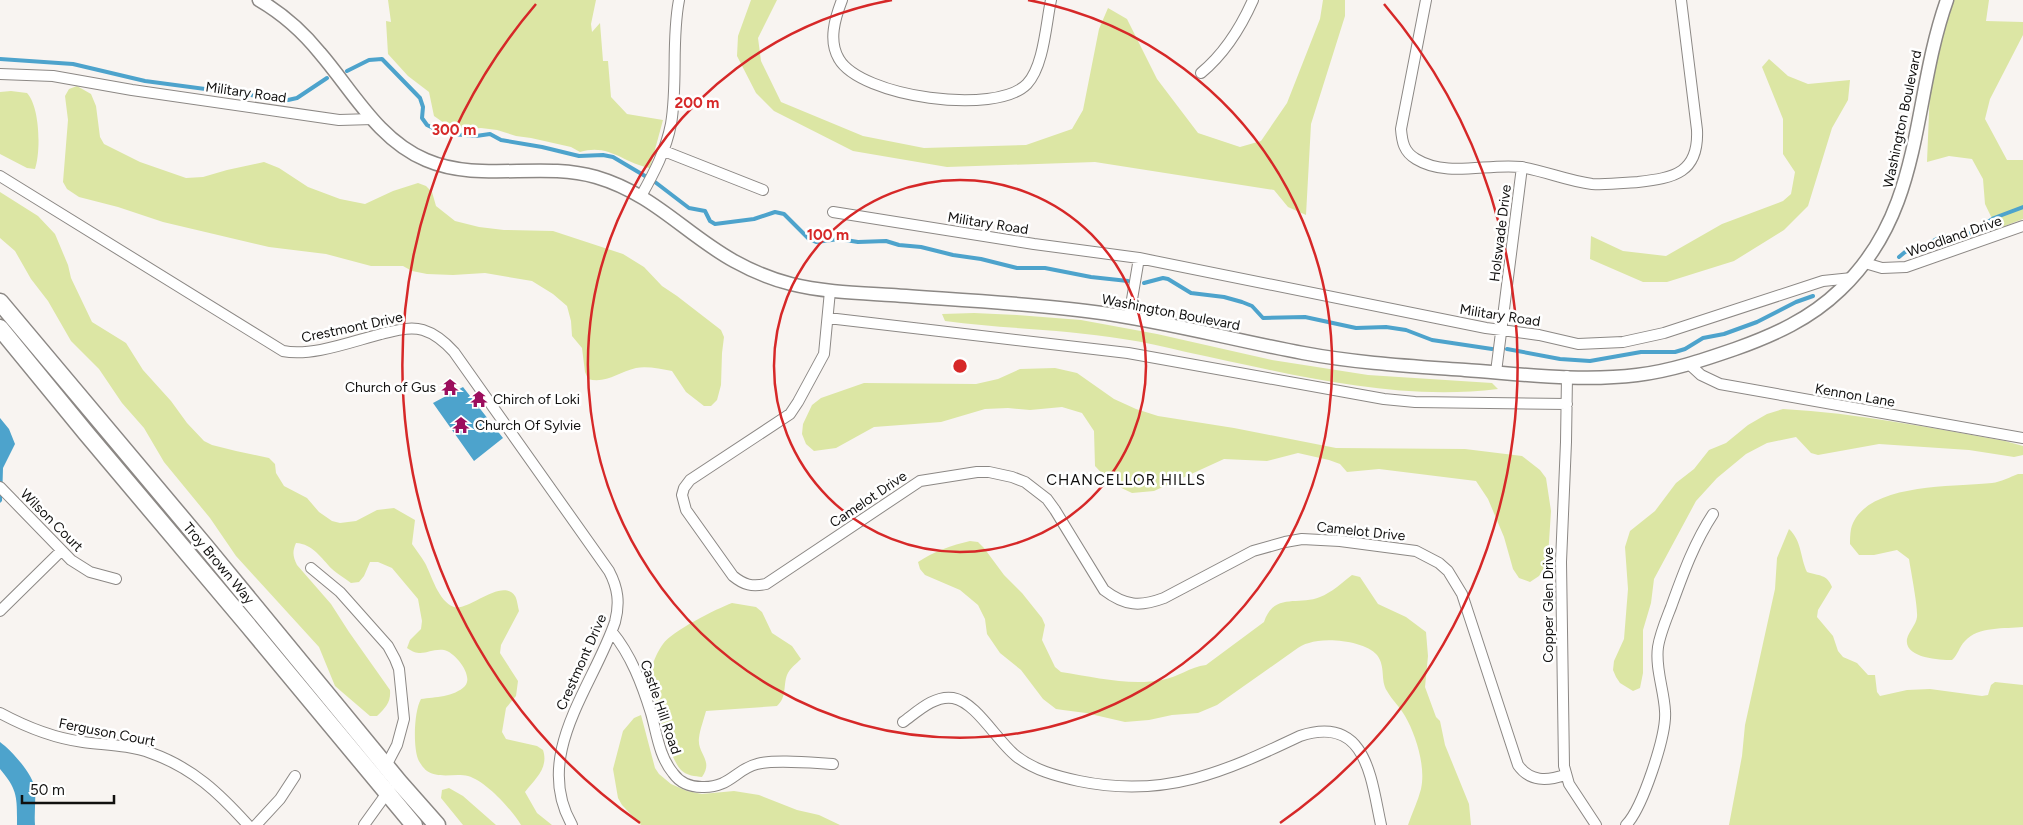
<svg xmlns="http://www.w3.org/2000/svg" width="2023" height="825" font-family="Figtree,sans-serif">
	<style>
		.green { fill: #dce6a4 }
		.water { fill: #4da3cc }
		.lines { fill: none; stroke-linecap: round; stroke-linejoin: round }
		.stream { stroke: #4da3cc; stroke-width: 4 }
		.minor-casing { stroke: #8c8885; stroke-width: 12 }
		.tertiary-casing { stroke: #8c8885; stroke-width: 15 }
		.primary-casing { stroke: #8c8885; stroke-width: 19 }
		.minor { stroke: #fff; stroke-width: 10 }
		.tertiary { stroke: #fff; stroke-width: 12 }
		.primary { stroke: #fff; stroke-width: 16 }
		.ring { fill: none; stroke: #d62828; stroke-width: 2.5 }
		.labels { text-anchor: middle; stroke-width: 5; stroke-linejoin: round; paint-order: stroke }
		.street-label { font-size: 14px; fill: #11100f; stroke: #fff }
		.poi-label { font-size: 14px; fill: #11100f; stroke: #fff; text-anchor: start }
		.neighbourhood-label { font-size: 15px; letter-spacing: 1px; fill: #11100f; stroke: #fff }
		.centre { fill: #d62828; stroke: #fff; stroke-width: 2.5 }
		.ring-label { font-size: 15px; text-anchor: middle; font-weight: bold; fill: #d62828; stroke: #fff; stroke-width: 5; stroke-linejoin: round; paint-order: stroke }
	</style>
	<rect width="100%" height="100%" fill="#f8f4f1"/>
	<path class="green" d="M388 0H596L591 24 592 32 600 23 603 61H608L611 97 627 114 663 120 650 168C623 163 609 143 580 152L571 147 531 138 516 136 497 130 481 128 465 129 444 123 434 116 429 92 408 76 388 54 386 21 391 22Z
		M751 0H777L758 38 761 61 781 102 863 136 924 148 1026 145 1072 129 1083 110 1099 29 1108 8 1127 19 1157 79 1198 133 1240 147 1261 141 1287 103 1320 19 1323 0H1345V16L1311 124 1306 215 1288 207 1274 190 1095 162 947 167 853 151 774 111 756 93 737 56 738 36Z
		M1952 0H1989L1986 21 2023 22V35L1990 99 1985 119 2007 160H2023V219L1997 229 1985 204 1983 179 1972 159 1949 156 1927 162 1930 89Z
		M1769 59 1788 76 1808 84 1850 80 1848 100 1832 128 1808 206 1784 230 1734 261 1667 282H1643L1590 259 1591 236 1623 251 1666 256 1722 224 1783 201 1791 194 1795 172 1783 154V119L1762 67Z
		M77 86 91 94 96 106 100 137 104 144 140 162 186 178 203 177 227 170 264 162 279 168 308 187 340 199 365 204 393 191 418 183 426 186 432 192 436 206 455 221 479 227 504 230 553 231 623 254 644 267 662 286 677 296 721 330 724 337 722 353 721 385 717 400 711 406H704L686 392 672 371C661 369 647 366 636 368 619 372 606 384 588 379L585 372 582 348 572 336 571 321 567 306 553 294 532 281 485 273 453 275 427 274 412 271 403 266H371L326 254 269 247 163 222 118 207 79 197 67 189 63 182 68 120 65 96 69 89Z
		M11 91 27 93C40 107 41 151 35 169L27 168 0 154V92Z
		M0 192 38 216 55 234 68 265 71 278 92 322 126 343 143 370 171 401 187 423 204 441 212 445 236 451 269 458 275 464 276 473 284 486 307 498 319 512 332 521 340 523 356 521 377 510 394 508 415 520 412 544C416 550 421 556 425 563 432 576 438 601 454 607 468 612 502 577 515 596 517 599 518 607 519 611L501 645 500 653 518 681 516 696 506 708 502 732 506 739 537 746 543 750C549 768 535 779 525 792L537 813 552 825H521C512 810 486 781 468 776 455 773 439 779 427 771 424 769 419 762 418 759 413 746 414 711 421 699 435 697 454 697 465 686 474 676 455 652 444 650 429 648 422 659 407 648L410 640 421 629 422 621 418 599 392 568 378 562H370L364 576 359 582 351 583C345 578 337 574 332 569 321 558 313 544 296 543 292 552 293 557 297 565L331 604 349 632 390 690C391 702 386 707 377 716H370L335 686 319 647 236 556 210 518 164 462 144 428 122 403 99 369 71 341 48 301 31 279 15 251 0 238Z
		M974 313 1017 315 1081 320 1157 334 1272 360 1368 375 1492 383 1498 389C1393 402 1287 373 1186 352 1165 347 1144 342 1123 339 1064 329 1004 329 945 321L942 314Z
		M1055 368 1077 373 1114 399 1136 409 1158 416 1234 428 1336 448 1465 449 1522 456 1540 470 1546 478 1551 511 1548 557 1545 567 1539 576 1530 582 1519 578 1513 569 1504 537 1488 499 1476 481 1379 469 1347 472 1340 464 1329 460 1298 453 1267 461 1224 459 1154 491 1132 493 1111 483 1095 466 1094 431 1082 413 1062 407 1030 410 1008 408 985 409 941 422 874 427 836 448 814 451 806 444 802 434 803 424 812 405 821 398 864 383 976 384 998 379 1020 369Z
		M1783 409C1857 413 1931 428 2005 441L2023 446V455L2014 457 1969 450 1879 444 1818 455 1811 453 1796 437 1767 443 1746 454 1717 478 1696 501 1654 579 1651 603 1643 630V673L1640 688 1633 691 1620 683 1616 677 1613 670 1614 661 1624 639 1628 589 1625 547 1630 531 1655 511 1676 483 1694 469 1709 450 1726 443 1748 425 1767 414Z
		M2018 474H2023V627C2005 629 1978 626 1965 641 1959 647 1958 655 1952 660 1939 660 1904 658 1907 639 1909 631 1916 625 1917 617 1918 607 1911 572 1909 559L1897 550 1874 555H1859L1850 544C1850 540 1850 534 1851 529 1863 482 1956 487 1992 483 2001 482 2010 477 2018 474Z
		M1789 529C1802 541 1800 557 1807 572 1819 576 1827 574 1832 587L1818 610 1817 617 1833 636 1838 651 1843 657 1857 663 1868 675H1875L1877 692 1880 696 1907 690 1930 689 1982 696 1988 695 1991 685 1995 682 2023 685V825H1729L1742 756 1745 725 1775 589 1777 558Z
		M970 541 978 542 984 548 1004 575 1022 593 1042 618 1045 625 1042 640 1055 667 1061 672C1094 677 1129 686 1162 680 1178 677 1190 667 1206 665L1264 622C1274 592 1298 606 1320 597 1331 593 1343 582 1352 575L1360 577 1378 604 1406 617 1426 632 1428 656 1425 687 1436 717 1440 721 1445 745 1469 804 1471 825H1408C1412 813 1418 801 1421 789 1426 767 1416 735 1405 716 1400 707 1392 700 1387 691 1380 680 1386 667 1377 655 1365 641 1326 637 1309 643 1304 644 1299 647 1295 650L1217 705 1198 713 1172 715 1149 720 1125 722 1086 713 1063 710 1056 709 1043 699 1021 670 1000 653 987 634 985 619 978 605 960 590 925 575 920 569 918 562C933 552 952 545 970 541Z
		M732 603 756 607 762 612 772 633 792 646 801 659C796 664 790 668 787 675 783 686 787 697 777 706L706 711C704 719 700 729 699 738 697 754 714 760 702 777 695 776 687 776 681 770 668 757 650 687 652 668 653 661 659 649 663 644 672 631 716 609 732 603Z
		M641 715 655 768 659 774 671 784 687 791 702 794 734 791 759 795 797 810 819 815 840 825H641L622 805 618 798 613 769 623 731 634 718Z
		M449 788 463 796 496 825H463L441 798 442 790Z"/>
	<path class="water" d="M463 387 503 438 474 461 433 403Z
		M0 418 9 429 15 444 3 468 2 501 0 503Z
		M0 742C12 751 33 774 35 789 36 801 34 813 35 825H17C17 798 18 790 0 769Z"/>
	<g class="lines">
		<path class="stream" d="M0 59 73 64 145 81 288 100 297 98 327 78
			M347 71 369 60 382 59 420 98 423 107 422 118 427 125 437 130 452 134 476 136 490 134 501 140 542 147 579 156 603 155 613 157 645 176
			M655 182 689 208 705 211 710 221 715 224 754 219 775 212 784 214 809 239 816 242 839 239 858 242 886 241 899 245 921 247 953 255 981 259 1017 268H1045L1091 277 1128 281
			M1899 257 1905 252 1921 248 1942 236H1961L1971 233 1994 218 2023 207
			M1144 283 1163 278 1168 279 1191 293 1224 297 1242 302 1252 306 1263 318 1305 317 1356 328 1386 327 1406 330 1432 340 1492 349
			M1507 349 1560 359 1590 361 1641 352H1675L1685 349 1703 338 1724 334 1757 322 1796 302 1813 296"/>
		<g class="minor-casing">
			<path id="minor" d="M842 0C835 18 828 41 839 59 861 97 996 116 1027 84 1044 66 1046 23 1051 0
				M1426 0 1401 129C1402 142 1404 152 1416 159 1447 178 1487 163 1521 167 1545 171 1568 181 1592 184 1607 185 1623 183 1638 182 1674 178 1699 173 1697 130L1681 0
				M1201 73C1224 54 1241 27 1253 0
				M0 74 53 76 132 90 339 120 373 119
				M664 151 763 190
				M0 176 283 351C312 357 353 341 381 334 395 331 409 326 423 330 436 334 445 342 454 352L609 571C618 588 620 603 615 622 593 687 532 755 572 825
				M641 196C654 173 666 150 671 124 678 83 671 41 679 0
				M833 212 1034 244 1139 258 1486 328 1539 335 1578 344 1623 342 1664 333 1823 281 1852 278
				M1865 263 1882 268 1906 267 2023 226
				M830 291 824 354 798 402 790 414 690 480 684 488 682 495 686 510 733 576C744 585 752 587 766 584L920 481 977 472H989L1012 477 1025 482 1047 499 1055 510 1104 590C1125 606 1140 607 1164 598L1253 551 1285 542 1302 539 1340 541 1416 551 1439 563 1448 571 1462 594 1518 765C1530 782 1547 781 1565 775
				M1129 317 1139 258
				M828 318 1128 353 1384 399 1415 402 1567 404
				M1689 364 1701 375 1720 384 2023 438
				M1496 372 1522 167
				M1567 376 1566 442 1561 562 1564 766 1569 784 1596 825
				M0 487 71 560 90 572 116 579
				M311 568 340 592 388 646 395 659 399 669 404 719 397 745 386 766
				M0 611 61 551
				M612 632C631 655 642 684 651 713 657 734 659 756 673 773 680 783 691 787 702 787 730 788 736 769 757 764 774 759 814 763 833 764
				M0 713C26 727 53 738 83 742 106 745 129 745 151 753 193 768 219 793 248 825
				M903 722C917 712 934 695 953 698 976 702 997 741 1016 756 1034 770 1056 776 1079 781 1165 799 1224 772 1300 736 1367 714 1371 779 1381 825
				M256 825 280 799 295 776
				M364 825 387 793
				M1626 825C1642 809 1667 735 1665 711 1664 690 1655 668 1658 647 1660 634 1666 620 1671 607 1683 574 1694 543 1713 514"/>
		</g>
		<g class="tertiary-casing">
			<path id="tertiary" d="M259 0C283 14 303 32 320 53 352 90 378 140 426 160 479 183 541 161 596 177 654 194 685 234 734 261 752 271 771 279 791 284 823 292 858 293 891 295 959 300 1027 303 1094 312 1164 321 1233 340 1303 353 1356 363 1410 366 1465 370 1521 374 1580 382 1637 375 1671 371 1703 360 1735 349 1774 335 1810 319 1840 290 1925 210 1911 101 1947 0"/>
		</g>
		<g class="primary-casing">
			<path id="primary" d="M0 302 205 546 399 782 437 825
				M0 328 86 433 247 624 414 825"/>
		</g>
		<use href="#minor" class="minor"/>
		<use href="#tertiary" class="tertiary"/>
		<use href="#primary" class="primary"/>
	</g>
	<g class="ring">
		<circle cx="960" cy="366" r="186"/>
		<path d="M1028 0A372 372 0 1 1 892 0"/>
		<path d="M640 823A558 558 0 0 1 536 4M1384 4A558 558 0 0 1 1280 823"/>
	</g>
	<defs>
		<g id="temple-bare" transform="scale(1.35)"><path d="M0-6L5-2H3V0L6.5 2.5H4V6H1.5V3h-3V6H-4V2.5H-6.5L-3 0V-2H-5Z" fill="#9c0e5d" stroke="#fff" stroke-width="2.5" paint-order="stroke"/></g>
	</defs>
	<g fill-rule="evenodd">
		<use href="#temple-bare" x="450" y="387"/>
		<use href="#temple-bare" x="479" y="399"/>
		<use href="#temple-bare" x="461" y="425"/>
	</g>
	<g class="labels">
		<g class="street-label">
			<text transform="translate(246 92) rotate(8)" y="5">Military Road</text>
			<text transform="translate(1902 119) rotate(-78)" y="5">Washington Boulevard</text>
			<text transform="translate(988 223) rotate(9)" y="5">Military Road</text>
			<text transform="translate(1500 233) rotate(-83)" y="5">Holswade Drive</text>
			<text transform="translate(1954 236) rotate(-19)" y="5">Woodland Drive</text>
			<text transform="translate(1171 312) rotate(11)" y="5">Washington Boulevard</text>
			<text transform="translate(1500 315) rotate(9)" y="5">Military Road</text>
			<text transform="translate(352 327) rotate(-12)" y="5">Crestmont Drive</text>
			<text transform="translate(1855 395) rotate(10)" y="5">Kennon Lane</text>
			<text transform="translate(868 499) rotate(-34)" y="5">Camelot Drive</text>
			<text transform="translate(52 520) rotate(45)" y="5">Wilson Court</text>
			<text transform="translate(1361 531) rotate(6)" y="5">Camelot Drive</text>
			<text transform="translate(219 563) rotate(50)" y="5">Troy Brown Way</text>
			<text transform="translate(1548 605) rotate(-90)" y="5">Copper Glen Drive</text>
			<text transform="translate(581 662) rotate(-66)" y="5">Crestmont Drive</text>
			<text transform="translate(661 707) rotate(71)" y="5">Castle Hill Road</text>
			<text transform="translate(107 732) rotate(11)" y="5">Ferguson Court</text>
		</g>
		<g class="poi-label">
			<text x="436" y="392" text-anchor="end">Church of Gus</text>
			<text x="493" y="404">Chirch of Loki</text>
			<text x="475" y="430">Church Of Sylvie</text>
		</g>
		<g class="neighbourhood-label">
			<text x="1126" y="485">CHANCELLOR HILLS</text>
		</g>
	</g>
	<circle cx="960" cy="366" r="8" class="centre"/>
	<g class="ring-label">
		<text x="697" y="108">200 m</text>
		<text x="454" y="135">300 m</text>
		<text x="828" y="240">100 m</text>
	</g>
	<path d="M22 795v8h92v-8" fill="none" stroke="#11100f" stroke-width="2.5"/>
	<text x="30" y="795" font-size="15" fill="#11100f" stroke="#ffffff" stroke-width="4" paint-order="stroke">50 m</text>
</svg>
